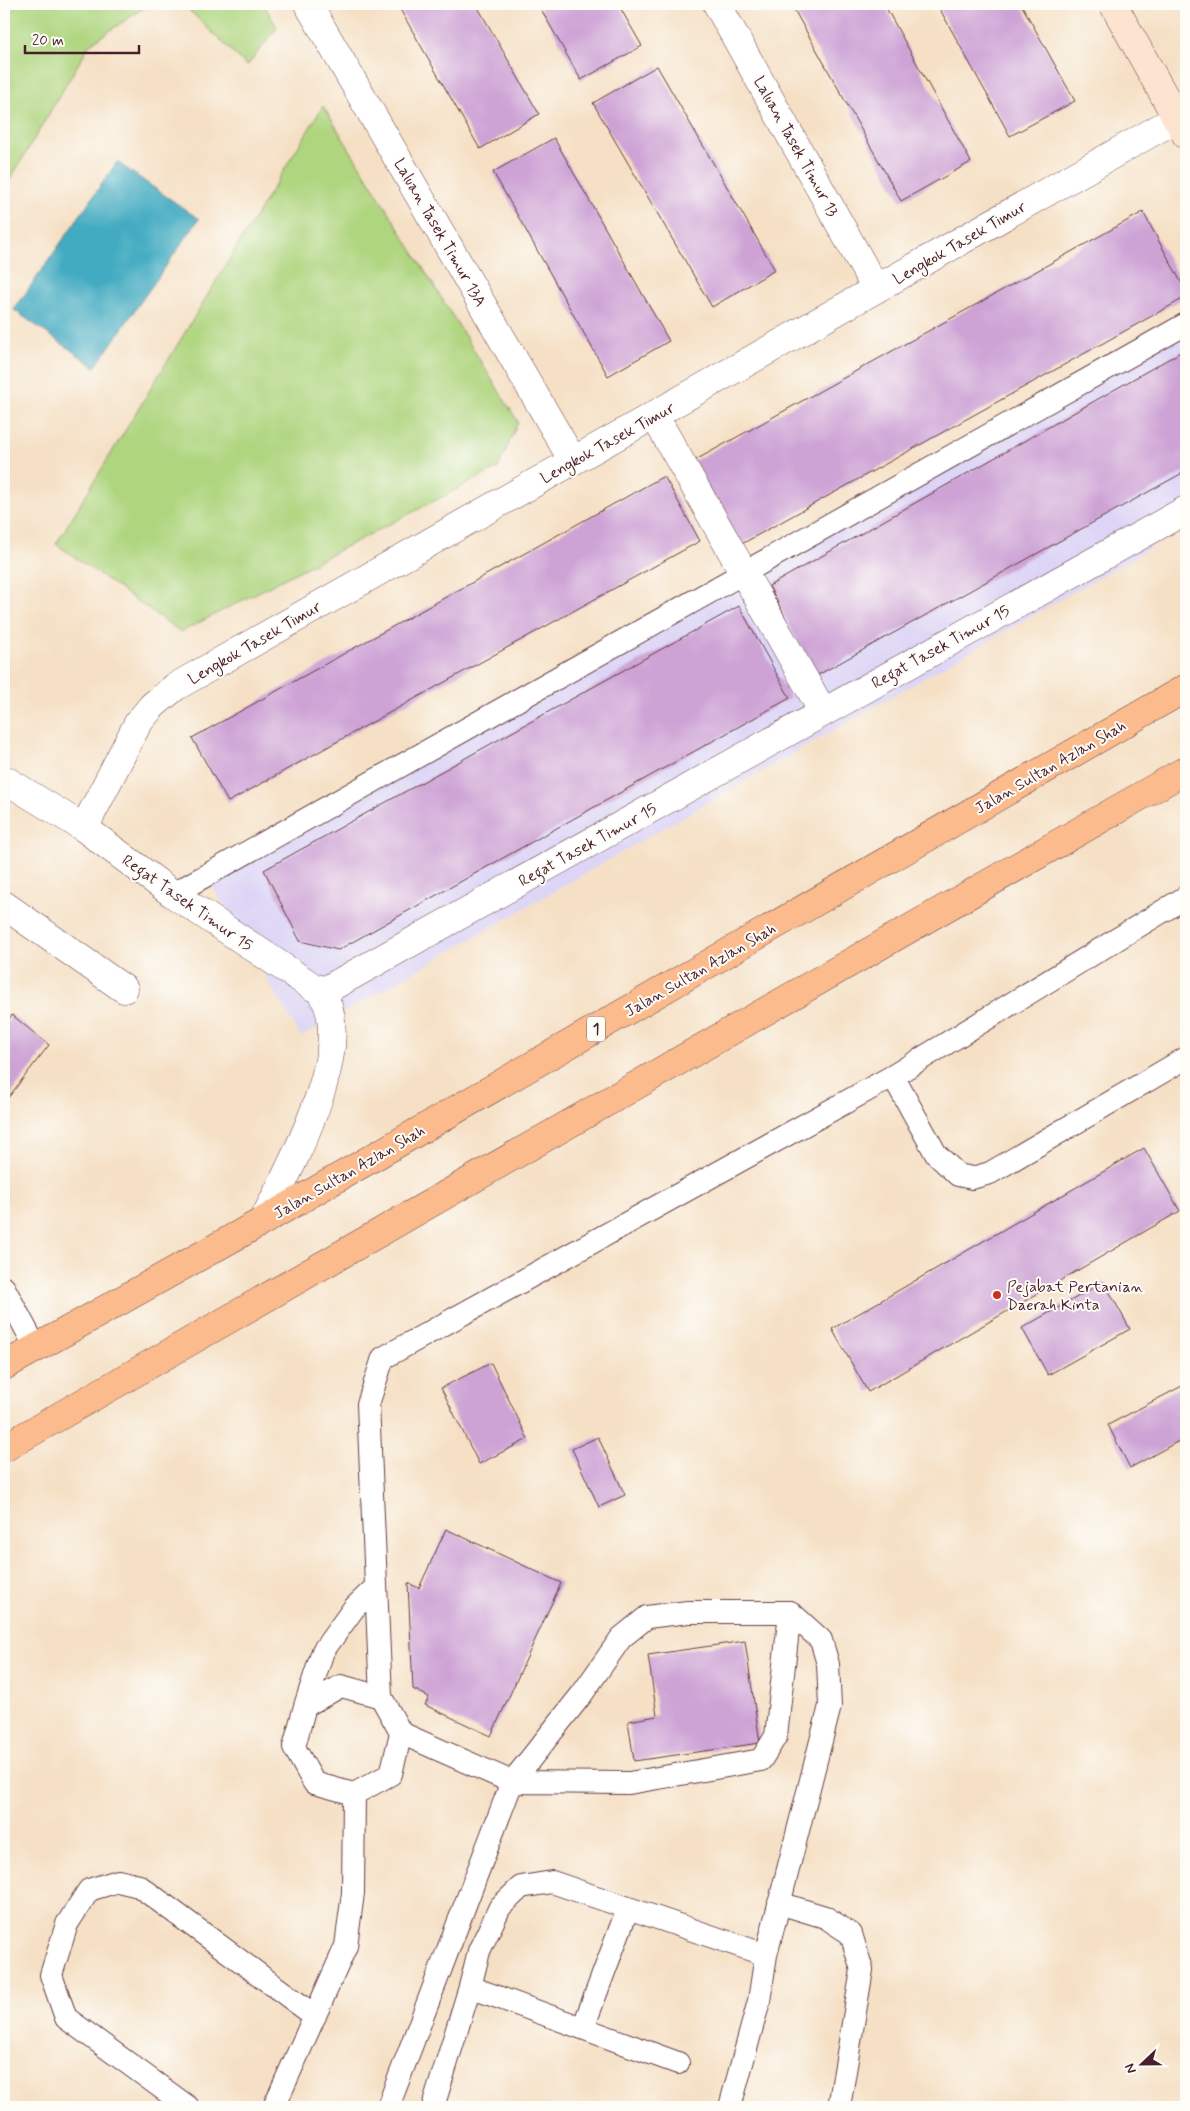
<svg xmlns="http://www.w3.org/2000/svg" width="1190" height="2111" font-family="Mynerve,sans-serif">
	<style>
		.built { fill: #ddd5f6 }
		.green { fill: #afd57f; stroke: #7c7a55 }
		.water { fill: #42abc1; stroke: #466576 }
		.building { fill: #cda3d5 }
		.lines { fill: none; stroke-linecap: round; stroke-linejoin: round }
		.lane-casing { stroke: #643c42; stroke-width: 24 }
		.street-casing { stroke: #643c42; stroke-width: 29 }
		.secondary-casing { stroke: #643c42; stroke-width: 29 }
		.primary-casing { stroke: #643c42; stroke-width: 29 }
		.lane { stroke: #fff; stroke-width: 22 }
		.street { stroke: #fff; stroke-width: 28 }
		.secondary { stroke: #fde4d1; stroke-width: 28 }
		.primary { stroke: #fbbb8d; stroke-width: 28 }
		.poi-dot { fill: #c8321e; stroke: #fdfcf7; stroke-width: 2 }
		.labels { text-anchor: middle; stroke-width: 4; stroke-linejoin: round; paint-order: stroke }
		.shield { fill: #fdfcf7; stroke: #806168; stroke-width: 1 }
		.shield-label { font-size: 15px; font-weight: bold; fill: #4a1f2b }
		.street-label { font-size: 16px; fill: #4a1f2b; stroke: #fdfcf7 }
		.poi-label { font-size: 16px; fill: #4a1f2b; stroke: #fdfcf7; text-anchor: start }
	</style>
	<rect width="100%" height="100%" fill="#fdfcf7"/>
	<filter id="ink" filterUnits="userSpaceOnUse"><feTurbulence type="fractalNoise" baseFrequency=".02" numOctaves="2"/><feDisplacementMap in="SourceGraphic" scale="10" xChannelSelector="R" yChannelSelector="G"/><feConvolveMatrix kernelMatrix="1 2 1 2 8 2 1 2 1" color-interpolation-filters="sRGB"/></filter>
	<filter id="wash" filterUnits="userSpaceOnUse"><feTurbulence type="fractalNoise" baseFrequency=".0096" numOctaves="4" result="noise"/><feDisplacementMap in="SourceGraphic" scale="20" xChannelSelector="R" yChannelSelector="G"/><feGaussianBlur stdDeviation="1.12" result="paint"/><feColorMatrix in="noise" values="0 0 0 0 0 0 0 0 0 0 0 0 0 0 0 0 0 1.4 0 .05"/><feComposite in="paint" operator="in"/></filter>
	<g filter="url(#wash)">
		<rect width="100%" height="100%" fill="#f5e0c5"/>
		<path class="built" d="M1186 323V527L301 1037 208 879Z"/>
		<path class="green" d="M17 4H264L277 28 247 66 188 9 145 7 90 44 4 190V23Z
			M323 106 518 422 498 468 181 632 56 544Z"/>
		<path class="water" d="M117 162 199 219 95 367 14 310Z"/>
		<g id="blocks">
			<path class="building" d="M397 4H476L539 114 480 149Z
				M538 4H618L642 46 581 80Z
				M791 4H884L971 162 901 201Z
				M937 4H1021L1075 101 1010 136Z
				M657 66 775 270 712 307 593 103Z
				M554 138 669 341 608 376 493 172Z
				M1143 212 1186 291V297L738 546 692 462Z
				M1186 349V471L816 676 769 586Z
				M664 476 700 541 228 802 192 738Z
				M739 606 790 698 338 950 300 941 264 870Z
				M12 1015 49 1045 4 1103V1026Z
				M1144 1148 1180 1211 868 1392 832 1329Z
				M1104 1282 1130 1329 1048 1375 1022 1328Z
				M491 1363 528 1439 479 1464 441 1388Z
				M1182 1386 1186 1394V1437L1130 1468 1108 1425Z
				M598 1437 625 1495 599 1507 572 1449Z
				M446 1529 561 1583 491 1736 425 1705 429 1697 413 1689 408 1583 419 1588Z
				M745 1641 760 1743 634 1761 628 1721 657 1716 648 1655Z"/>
		</g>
	</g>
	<g filter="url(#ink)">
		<use href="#blocks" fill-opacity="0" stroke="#643c42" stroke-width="1"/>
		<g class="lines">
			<g class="lane-casing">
				<path id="lane" d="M173 894 1186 324
					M893 1076 936 1154 958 1175 972 1178 990 1173 1186 1058
					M4 1288 36 1348
					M341 1686 381 1697 401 1733 391 1774 354 1794 314 1783 294 1747 305 1706Z
					M381 1697 368 1404 383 1358 893 1076 1186 897
					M305 1706 323 1651 354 1608 376 1587
					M401 1733 512 1782 629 1783 761 1760 776 1736 790 1612
					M779 1903 825 1917 851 1934 862 1970 839 2107
					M583 2028 628 1908
					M678 2063 470 1987 479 1951 500 1907 521 1887 552 1882 766 1955
					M188 2107 66 2018 51 1975 67 1924 89 1890 118 1881 139 1886 315 2016
					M274 2107 346 1946 353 1893 354 1794
					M388 2107 512 1782 582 1694 621 1638 647 1617 688 1612H790L821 1640 828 1664 830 1706 766 1955 759 2001 730 2107
					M433 2107 470 1987"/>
			</g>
			<g class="street-casing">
				<path id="street" d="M308 4 573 461
					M717 4 876 289
					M654 415 823 712
					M4 779 84 828 173 894 313 987 324 991 1186 510
					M84 828 138 723 152 706 175 687 1186 113
					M4 905 124 989
					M263 1221C288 1171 360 1042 320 991"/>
			</g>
			<g class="secondary-casing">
				<path id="secondary" d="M1113 4 1186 135"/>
			</g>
			<g class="primary-casing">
				<path id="primary" d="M4 1366 263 1221 1186 688
					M4 1448 1186 770"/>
			</g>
			<use href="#lane" class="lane"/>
			<use href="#street" class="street"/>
			<use href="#secondary" class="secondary"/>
			<use href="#primary" class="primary"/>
		</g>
	</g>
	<circle class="poi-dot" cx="997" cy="1295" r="5"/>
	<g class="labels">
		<rect class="shield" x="587" y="1016.5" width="18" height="25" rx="4"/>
		<g class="shield-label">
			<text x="596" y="1034">1</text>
		</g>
		<g class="street-label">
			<text transform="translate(797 146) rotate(61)" y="6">Laluan Tasek Timur 13</text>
			<text transform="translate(441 232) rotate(60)" y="6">Laluan Tasek Timur 13A</text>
			<text transform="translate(959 242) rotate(-30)" y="6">Lengkok Tasek Timur</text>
			<text transform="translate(607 442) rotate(-29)" y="6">Lengkok Tasek Timur</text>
			<text transform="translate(254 642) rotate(-30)" y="6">Lengkok Tasek Timur</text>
			<text transform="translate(940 646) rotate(-29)" y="6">Regat Tasek Timur 15</text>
			<text transform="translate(1050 766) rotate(-30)" y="6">Jalan Sultan Azlan Shah</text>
			<text transform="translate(587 844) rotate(-29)" y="6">Regat Tasek Timur 15</text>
			<text transform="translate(188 902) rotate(35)" y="6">Regat Tasek Timur 15</text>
			<text transform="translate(700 969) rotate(-30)" y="6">Jalan Sultan Azlan Shah</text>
			<text transform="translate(349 1171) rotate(-30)" y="6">Jalan Sultan Azlan Shah</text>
		</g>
		<g class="poi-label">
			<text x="1007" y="1292">Pejabat Pertanian<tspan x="1007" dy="18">Daerah Kinta</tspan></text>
		</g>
	</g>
	<rect width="1190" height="2111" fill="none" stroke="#fdfcf7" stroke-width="20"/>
	<g transform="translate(1142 2064) rotate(248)" stroke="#fdfcf7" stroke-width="4" paint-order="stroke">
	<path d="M0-4L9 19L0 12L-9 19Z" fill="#4a1f2b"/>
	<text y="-8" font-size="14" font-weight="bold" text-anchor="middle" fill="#4a1f2b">N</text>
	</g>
	<path d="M25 45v8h114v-8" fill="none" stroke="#4a1f2b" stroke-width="2.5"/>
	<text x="32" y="45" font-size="15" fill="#4a1f2b" stroke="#fdfcf7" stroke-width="4" paint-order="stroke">20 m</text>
</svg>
